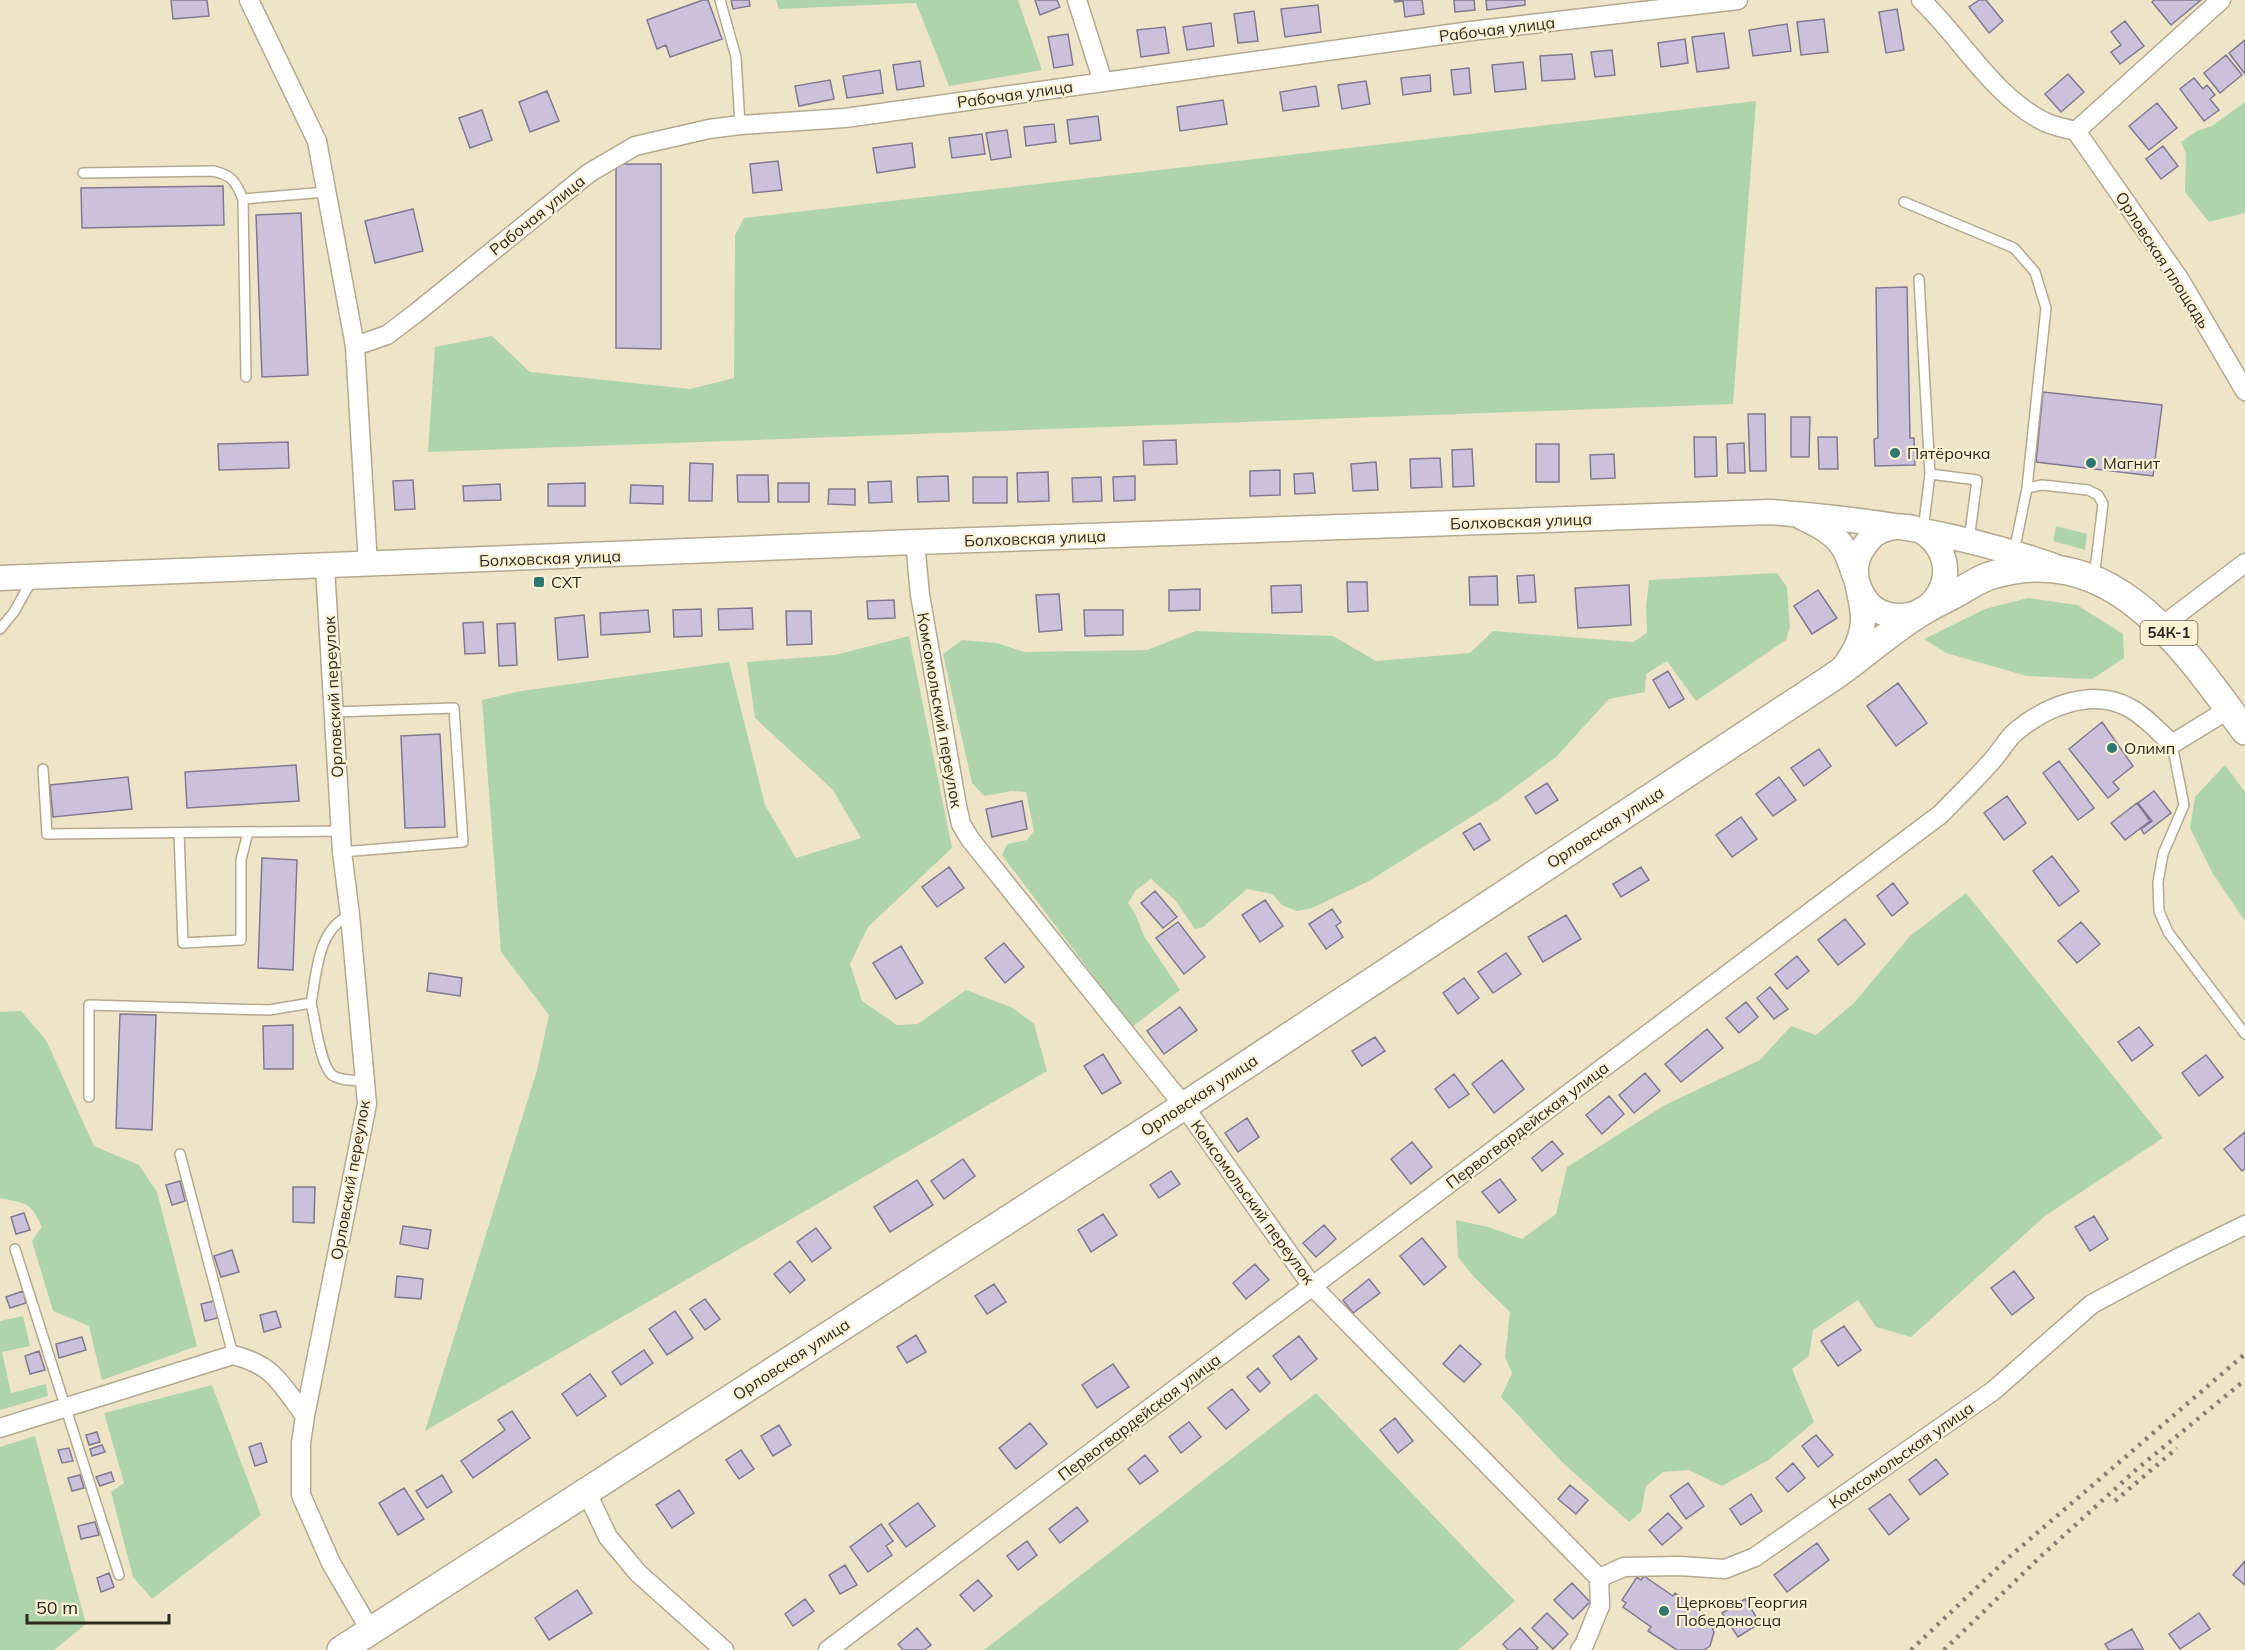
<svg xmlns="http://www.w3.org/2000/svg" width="2245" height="1650" font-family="Mulish,sans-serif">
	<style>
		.green { fill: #afd4ac }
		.building { fill: #cbc1db; stroke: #827991; stroke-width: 1.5 }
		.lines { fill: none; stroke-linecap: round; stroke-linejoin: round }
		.lane-casing { stroke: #b2a98f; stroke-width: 12 }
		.street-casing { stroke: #b2a98f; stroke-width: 21 }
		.secondary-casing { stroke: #b2a98f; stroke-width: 27 }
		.primary-casing { stroke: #b2a98f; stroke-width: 30 }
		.lane { stroke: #fff; stroke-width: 9 }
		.street { stroke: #fff; stroke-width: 18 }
		.secondary { stroke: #fff; stroke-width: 24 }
		.primary { stroke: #fff; stroke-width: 27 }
		.rail { stroke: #86816e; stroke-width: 4.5; stroke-dasharray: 3 6; stroke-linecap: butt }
		.poi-dot { fill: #2f7770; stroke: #fbf2d6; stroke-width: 2 }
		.labels { text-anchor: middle; stroke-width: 4.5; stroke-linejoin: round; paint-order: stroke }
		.shield { fill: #fbf2d6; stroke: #6a6555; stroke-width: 1.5 }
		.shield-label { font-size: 15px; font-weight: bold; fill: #2c291e }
		.street-label { font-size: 16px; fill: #2c291e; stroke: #fbf2d6 }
		.poi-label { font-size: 16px; fill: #2c291e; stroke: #fbf2d6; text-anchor: start }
	</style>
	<rect width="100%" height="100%" fill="#eee5c9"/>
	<path class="green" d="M776 0H1018L1042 70 949 86 916 3 779 9Z
		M1756 101 1733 404 428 452 435 347 492 336 530 372 690 389 734 378 735 235 744 218Z
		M2245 102V213L2209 222 2185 192 2186 154 2181 142 2197 131 2212 126Z
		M2056 526 2087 534 2085 550 2053 541Z
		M1777 573 1787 587 1790 627 1786 640 1696 701 1667 661 1646 674 1645 692 1609 699 1556 757 1498 800 1369 881 1312 908 1297 911 1282 905 1272 894 1247 889 1203 927 1195 929 1175 900 1151 879 1136 890 1128 903 1135 913 1144 936 1180 990 1132 1027 1002 855 1007 844 1027 840 1034 831 1026 792 1012 791 984 796 972 783 943 654 962 640 997 643 1024 652 1147 650 1196 631 1333 636 1376 661 1470 653 1493 631 1633 642 1647 633 1646 607 1649 580Z
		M2028 598 2077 605 2123 634 2124 658 2092 679 2027 676 1946 653 1924 639 1985 609Z
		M909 636 952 848 868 927 850 964 862 1001 897 1025 918 1024 966 990 1013 1008 1034 1024 1047 1071 425 1431 537 1070 549 1015 501 952 482 700 521 691 729 662 765 805 796 858 861 838 833 790 755 718 747 662 835 655Z
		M2225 765 2245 792V921L2213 874 2190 828 2195 797Z
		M1966 893 2163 1138 2045 1216 1911 1337 1876 1327 1858 1300 1813 1330 1809 1356 1792 1369 1814 1422 1770 1459 1722 1486 1689 1470 1663 1472 1646 1486 1641 1512 1629 1522 1563 1463 1501 1397 1512 1373 1505 1357 1510 1312 1474 1277 1458 1257 1456 1220 1488 1227 1522 1239 1556 1214 1567 1167 1665 1105 1760 1060 1791 1026 1816 1035 1854 1003 1910 936Z
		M21 1011 46 1040 94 1146 139 1165 157 1192 197 1346 102 1380 89 1326 53 1311 32 1241 42 1227C30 1201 27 1204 0 1198V1012Z
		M23 1316 30 1346 2 1352 11 1393 46 1384 48 1396 0 1410V1321Z
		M212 1385 261 1515 152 1599 133 1577 111 1492 124 1483 104 1413Z
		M1316 1393 1515 1601 1458 1650H984Z
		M35 1436 86 1624 54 1650H0V1447Z"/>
	<path class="building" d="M171 0H207L209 16 173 19Z
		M703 0H708L722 39 670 57 666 45 657 49 647 20Z
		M731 0H749L750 6 733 9Z
		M1035 0H1057L1060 7 1040 15Z
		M1394 0H1422L1424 14 1405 17 1403 1 1395 2Z
		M1454 0H1474L1475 10 1455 12Z
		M1486 0H1525V5L1487 10Z
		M1979 0H1986L2003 21 1989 33 1969 7Z
		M2154 0H2201L2171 25 2152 2Z
		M1318 5 1321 32 1285 37 1281 9Z
		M1897 9 1904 50 1886 53 1879 12Z
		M1254 11 1258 41 1238 43 1234 14Z
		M1824 19 1828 52 1801 55 1797 22Z
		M2125 21 2144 46 2120 64 2111 52 2121 45 2111 32Z
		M1211 23 1214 46 1187 50 1183 27Z
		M1787 24 1791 51 1753 56 1749 30Z
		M1165 27 1169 53 1141 57 1137 30Z
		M1724 33 1729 68 1697 72 1692 37Z
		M1068 34 1073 65 1054 68 1048 37Z
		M1685 39 1688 63 1661 67 1658 43Z
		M2245 40V74L2229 53Z
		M1612 50 1615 75 1595 77 1591 52Z
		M1572 54 1575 79 1542 81 1540 56Z
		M2226 55 2242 75 2220 93 2204 73Z
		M920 61 924 86 897 90 893 65Z
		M1523 62 1526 89 1495 92 1492 65Z
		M1469 68 1471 93 1454 95 1451 70Z
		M880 70 883 93 847 98 843 76Z
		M2068 74 2084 92 2061 112 2045 94Z
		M1430 75 1431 91 1403 95 1401 78Z
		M2194 78 2203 89 2207 85 2215 95 2210 99 2219 110 2204 121 2180 89Z
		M830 80 834 99 799 106 795 86Z
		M1366 81 1370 104 1342 109 1338 85Z
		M1316 86 1319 106 1283 111 1280 92Z
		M547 91 559 121 530 132 519 102Z
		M1223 100 1227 124 1180 131 1177 107Z
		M2157 103 2177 128 2149 150 2129 126Z
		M482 110 492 140 470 148 459 118Z
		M1098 116 1101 140 1070 144 1067 120Z
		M1054 124 1056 142 1026 146 1024 127Z
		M1007 130 1011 157 991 160 986 133Z
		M982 134 985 154 952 158 949 138Z
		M912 143 915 167 877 173 873 148Z
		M2163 146 2178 166 2161 179 2146 159Z
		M778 161 782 190 753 193 750 164Z
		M616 164H661V349L616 348Z
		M223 186 224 225 82 228 81 188Z
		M413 209 423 251 375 263 365 221Z
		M301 213 308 375 262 377 256 215Z
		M1907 287 1910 438H1914L1915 465 1875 466 1874 439 1878 438 1876 288Z
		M2043 392 2162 405 2153 476 2036 462Z
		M1748 414H1765L1766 471H1750Z
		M1791 417H1810L1809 457H1791Z
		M1694 437H1716L1717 476 1695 477Z
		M1818 437H1837L1838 469H1819Z
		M1176 440 1177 464 1144 465 1143 441Z
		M288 442 289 468 219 470 218 444Z
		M1744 443 1745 473H1728L1727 444Z
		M1536 444H1559V482H1536Z
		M1472 449 1474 486 1453 487 1452 450Z
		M1614 454 1615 478 1591 479 1590 455Z
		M1440 458 1442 487 1411 488 1410 459Z
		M1376 462 1378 490 1353 491 1351 464Z
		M690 463 713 464 712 501H689Z
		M1280 470V495L1250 496V471Z
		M1048 472 1049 501 1018 502 1017 473Z
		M1313 473 1315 493 1295 494 1294 474Z
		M737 475H768L769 502H738Z
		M948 476 949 501 918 502 917 477Z
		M1135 476V500L1114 501 1113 477Z
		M973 477H1007V503H973Z
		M1101 477 1102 501 1073 502 1072 478Z
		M413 480 415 509 395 510 393 481Z
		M891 481 892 502 869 503 868 482Z
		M585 483V506H548V484Z
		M778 483H809V502H778Z
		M500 484 501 500 464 501 463 486Z
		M631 485 663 486V504L630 503Z
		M829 489H855V505L828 504Z
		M1534 575 1536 602 1519 603 1517 576Z
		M1497 576 1498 605H1470L1469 577Z
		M1347 582H1367L1368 611 1348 612Z
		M1301 585 1302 612 1272 613 1271 586Z
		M1629 585 1631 625 1578 628 1575 588Z
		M1200 589V610L1169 611V590Z
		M1818 590 1837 618 1812 634 1794 606Z
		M1059 594 1062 630 1039 632 1036 595Z
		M894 600 895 618 868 619 867 601Z
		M752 608 753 629 719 630 718 609Z
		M701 609 702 636 674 637 673 610Z
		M648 610 650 632 601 635 600 613Z
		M1084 610H1123V635L1085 636Z
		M786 611H811L812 644 787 645Z
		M584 615 588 657 558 660 555 618Z
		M483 622 485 653 465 654 463 623Z
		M515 623 517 665 499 666 497 624Z
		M1668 671 1684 699 1669 708 1653 680Z
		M1898 683 1927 723 1896 746 1867 706Z
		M2102 722 2133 766 2113 782 2119 789 2108 798 2069 749Z
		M440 734 445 827 405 828 401 736Z
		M1819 749 1831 766 1804 786 1791 768Z
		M2059 761 2094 808 2078 820 2043 773Z
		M296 765 299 801 187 808 185 772Z
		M128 777 132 809 53 817 50 785Z
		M1779 777 1796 800 1773 816 1756 794Z
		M1547 783 1558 800 1536 814 1525 797Z
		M2154 791 2171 813 2144 834 2141 829 2152 821 2138 803Z
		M2007 796 2026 823 2004 840 1984 813Z
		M1022 801 1027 829 992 837 986 809Z
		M2137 803 2150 821 2125 840 2111 823Z
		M1741 817 1757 839 1732 857 1716 835Z
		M1480 823 1490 840 1474 850 1463 833Z
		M2052 856 2079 891 2059 906 2033 871Z
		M262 858 297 860 293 970 258 968Z
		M949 867 964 888 937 907 922 887Z
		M1641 867 1649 880 1621 897 1613 884Z
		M1893 883 1908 903 1892 916 1877 896Z
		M1155 891 1177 917 1163 928 1141 903Z
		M1265 900 1283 926 1260 942 1242 915Z
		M1332 909 1341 922 1336 926 1343 937 1326 949 1309 924Z
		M1566 915 1581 939 1543 962 1528 937Z
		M1845 919 1865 944 1838 965 1818 940Z
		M1178 922 1205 957 1184 974 1156 938Z
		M2081 922 2100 944 2077 963 2058 941Z
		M1004 943 1024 967 1005 983 985 958Z
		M901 946 923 983 896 999 873 963Z
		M1506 953 1521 974 1493 993 1478 972Z
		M1797 956 1809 971 1787 989 1775 974Z
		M429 973 462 978 460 996 427 991Z
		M1464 978 1479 998 1458 1014 1443 993Z
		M1770 987 1788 1009 1774 1019 1757 998Z
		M1746 1002 1758 1017 1739 1033 1726 1018Z
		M1180 1007 1197 1030 1164 1054 1147 1031Z
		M120 1014 156 1015 152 1130 116 1128Z
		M293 1025V1069H264L263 1026Z
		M2139 1027 2153 1045 2132 1061 2118 1042Z
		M1707 1029 1723 1048 1681 1082 1665 1064Z
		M1375 1037 1385 1051 1362 1066 1352 1051Z
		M1103 1054 1121 1083 1102 1094 1084 1066Z
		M2206 1055 2223 1077 2199 1096 2182 1073Z
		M1502 1060 1524 1089 1494 1113 1472 1084Z
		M1645 1073 1660 1091 1634 1113 1619 1095Z
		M1454 1074 1469 1094 1449 1108 1435 1089Z
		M1609 1096 1624 1114 1602 1134 1586 1115Z
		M1247 1118 1259 1137 1238 1152 1225 1133Z
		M2245 1132V1169L2242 1171 2224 1149Z
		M1552 1141 1563 1154 1542 1171 1532 1158Z
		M1412 1142 1432 1167 1411 1184 1391 1159Z
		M963 1159 975 1176 944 1199 931 1181Z
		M1171 1171 1180 1184 1159 1198 1150 1185Z
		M1500 1179 1516 1200 1499 1213 1482 1192Z
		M917 1180 933 1205 890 1232 874 1207Z
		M180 1181 185 1201 172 1205 166 1185Z
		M293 1187H315L314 1223 293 1222Z
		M24 1213 30 1230 16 1234 11 1217Z
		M1103 1214 1117 1235 1091 1252 1078 1230Z
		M2094 1216 2108 1239 2090 1251 2075 1227Z
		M1324 1225 1336 1239 1316 1257 1303 1243Z
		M403 1226 431 1230 428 1249 400 1244Z
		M816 1228 831 1248 812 1262 797 1242Z
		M1422 1238 1446 1267 1424 1285 1400 1256Z
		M232 1250 239 1272 221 1277 214 1256Z
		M790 1261 805 1280 790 1293 774 1274Z
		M1255 1264 1269 1280 1246 1299 1233 1283Z
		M2014 1271 2034 1298 2012 1315 1991 1288Z
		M397 1276 423 1279 421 1299 395 1297Z
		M1369 1279 1380 1293 1353 1313 1343 1300Z
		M994 1284 1006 1302 987 1314 975 1296Z
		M23 1291 26 1303 10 1308 6 1297Z
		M705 1299 720 1319 705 1330 690 1309Z
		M214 1301 218 1318 205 1321 201 1304Z
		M276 1311 281 1327 264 1332 260 1315Z
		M675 1311 693 1338 667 1355 649 1329Z
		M1844 1326 1861 1350 1838 1366 1821 1341Z
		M916 1335 926 1352 907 1363 897 1347Z
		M1299 1336 1317 1359 1291 1380 1273 1356Z
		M82 1337 86 1350 59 1358 56 1344Z
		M1460 1345 1481 1364 1464 1382 1443 1364Z
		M644 1350 653 1363 621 1385 612 1372Z
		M39 1351 45 1370 30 1374 25 1356Z
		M1113 1364 1129 1387 1097 1408 1082 1385Z
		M1258 1368 1270 1383 1260 1392 1247 1377Z
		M590 1374 606 1396 577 1416 562 1394Z
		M1232 1389 1249 1410 1226 1429 1208 1408Z
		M512 1411 530 1438 473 1478 461 1461 505 1430 498 1420Z
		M1395 1418 1413 1441 1398 1453 1380 1430Z
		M1189 1422 1201 1437 1181 1453 1169 1437Z
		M1030 1423 1047 1444 1016 1469 999 1448Z
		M779 1425 791 1445 773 1456 761 1436Z
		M97 1432 100 1442 89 1445 86 1435Z
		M1816 1435 1833 1455 1818 1467 1802 1446Z
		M261 1443 267 1462 255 1466 249 1447Z
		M102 1445 105 1452 92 1456 90 1449Z
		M69 1448 73 1461 62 1463 58 1450Z
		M741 1450 754 1469 739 1479 726 1460Z
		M1145 1455 1158 1471 1140 1484 1128 1469Z
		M1936 1459 1948 1474 1920 1495 1909 1480Z
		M1793 1463 1805 1478 1788 1492 1776 1478Z
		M111 1472 114 1481 100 1486 96 1477Z
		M80 1475 84 1488 72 1491 68 1478Z
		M442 1475 452 1492 427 1508 416 1491Z
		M1688 1483 1704 1506 1686 1519 1670 1496Z
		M1570 1485 1588 1500 1576 1514 1558 1499Z
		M404 1488 424 1519 398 1535 379 1503Z
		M679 1490 694 1513 672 1528 656 1505Z
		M1751 1494 1762 1511 1741 1525 1730 1509Z
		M1890 1494 1909 1519 1889 1535 1869 1509Z
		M918 1503 935 1526 906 1547 889 1524Z
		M1077 1507 1088 1521 1060 1543 1049 1529Z
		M1668 1513 1682 1528 1662 1545 1649 1530Z
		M95 1522 99 1535 81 1539 78 1526Z
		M881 1524 893 1541 886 1546 892 1555 868 1572 850 1547Z
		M1027 1541 1037 1555 1018 1570 1007 1556Z
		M1817 1543 1829 1560 1787 1592 1774 1575Z
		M2245 1561V1585L2233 1575Z
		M845 1565 857 1585 840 1594 829 1575Z
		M109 1573 114 1587 101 1592 97 1578Z
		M1644 1576 1673 1596 1675 1593 1706 1615 1705 1617 1709 1620 1714 1632 1710 1646 1704 1650H1677L1648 1631 1651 1627 1623 1607 1626 1603 1622 1600 1637 1577 1641 1580Z
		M978 1580 992 1596 974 1611 960 1595Z
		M1572 1583 1590 1602 1573 1619 1554 1600Z
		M577 1590 592 1613 549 1640 535 1618Z
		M805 1599 814 1611 793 1626 785 1614Z
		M1745 1599 1760 1623 1738 1637 1722 1613Z
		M1547 1613 1568 1634 1553 1649 1532 1628Z
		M2199 1613 2210 1629 2180 1649 2169 1634Z
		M917 1628 931 1645 924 1650H903L898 1644Z
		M1520 1628 1538 1648 1536 1650H1508L1503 1644Z
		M2132 1629 2143 1649 2109 1650 2105 1644Z"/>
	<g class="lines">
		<g class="lane-casing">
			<path id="lane" d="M720 0 736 57 740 125
				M83 173 213 171C232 175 236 182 243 199
				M1904 202 2014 248 2035 272 2046 308 2027 488
				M1919 279 1930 474 1923 530
				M246 377 243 199 326 192
				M1930 474 1977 480 1969 540
				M2014 552 2027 488 2042 485 2088 490 2098 495 2103 504 2094 578
				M0 629 14 612 33 578
				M334 712 454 708 463 842 342 852
				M2172 744 2184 805 2163 854 2158 882 2159 911 2168 932 2245 1034
				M43 769 47 834 341 831
				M179 833 183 943 241 940V860L248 832
				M311 1003C315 1019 320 1065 332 1075 340 1081 355 1080 364 1081
				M89 1097V1005L269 1010 311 1003C317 972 317 930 350 915
				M180 1154 233 1355
				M15 1249 119 1575"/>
		</g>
		<g class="street-casing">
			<path id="street" d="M249 0 317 141 355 346 368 565
				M1077 0 1103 82
				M1921 0C1961 38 1991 93 2041 120 2051 126 2064 128 2076 131
				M2076 131 2180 280 2245 391
				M2076 131 2221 0
				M355 346 387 335 416 313 589 173 635 146 709 129 740 125 845 118 1471 31 1738 0
				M915 542 920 595 957 806 961 824 970 839 1184 1106 1312 1286 1599 1578
				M325 567 342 852 350 915 367 1104 305 1416 301 1443V1495L331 1563 370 1630
				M2162 626 2245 563
				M0 1428 233 1355C274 1365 281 1384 305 1416
				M586 1491 608 1537 638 1573 724 1650
				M1599 1578 1624 1567 1679 1566 1725 1569 1755 1557 1993 1391 2092 1304 2180 1257 2245 1225
				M828 1650 1941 814C1957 797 1974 781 1989 764 1998 755 2004 744 2012 735 2042 708 2091 686 2130 708 2146 717 2159 732 2172 744L2229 709
				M1580 1650 1584 1645 1600 1606 1599 1578"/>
		</g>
		<g class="secondary-casing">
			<path id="secondary" d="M1803 518C1819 525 1834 533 1843 547 1857 570 1856 606 1886 614 1935 628 1967 567 1927 535 1912 523 1891 525 1875 534 1870 538 1867 542 1863 548 1847 570 1863 594 1863 618 1863 638 1854 654 1843 668
				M0 578 915 542 1770 512C1872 520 1957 532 2054 566"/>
		</g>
		<g class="primary-casing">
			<path id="primary" d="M341 1650 1184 1106 1833 677C1864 656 1892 629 1925 610 1935 604 1946 599 1957 593 1967 587 1978 580 1989 576 2111 537 2183 647 2245 731"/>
		</g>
		<use href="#lane" class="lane"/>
		<use href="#street" class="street"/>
		<use href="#secondary" class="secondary"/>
		<use href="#primary" class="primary"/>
		<path class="rail" d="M2115 1501 2177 1448
			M1911 1650 2008 1558 2245 1354
			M1944 1650 2040 1557 2137 1469 2245 1380"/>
	</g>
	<g class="poi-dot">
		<circle cx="1895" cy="453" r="6"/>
		<circle cx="2091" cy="463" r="6"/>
		<rect x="533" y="576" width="12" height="12" rx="3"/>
		<circle cx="2112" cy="748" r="6"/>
		<circle cx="1664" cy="1611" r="6"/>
	</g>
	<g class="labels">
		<rect class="shield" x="2140.5" y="621" width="57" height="24" rx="4.5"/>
		<g class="shield-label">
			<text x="2169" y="638">54К-1</text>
		</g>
		<g class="street-label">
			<text transform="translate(1497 29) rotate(-7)" y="6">Рабочая улица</text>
			<text transform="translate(1015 94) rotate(-8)" y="6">Рабочая улица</text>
			<text transform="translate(537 215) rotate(-39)" y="6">Рабочая улица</text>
			<text transform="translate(2163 260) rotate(57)" y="6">Орловская площадь</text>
			<text transform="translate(1521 521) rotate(-2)" y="6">Болховская улица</text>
			<text transform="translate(1035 538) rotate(-2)" y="6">Болховская улица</text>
			<text transform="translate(550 558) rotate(-2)" y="6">Болховская улица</text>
			<text transform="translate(333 697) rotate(-93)" y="6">Орловский переулок</text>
			<text transform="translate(940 710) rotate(80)" y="6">Комсомольский переулок</text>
			<text transform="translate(1605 827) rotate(-33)" y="6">Орловская улица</text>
			<text transform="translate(1199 1095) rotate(-33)" y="6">Орловская улица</text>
			<text transform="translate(1527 1125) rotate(-37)" y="6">Первогвардейская улица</text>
			<text transform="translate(350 1180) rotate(-80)" y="6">Орловский переулок</text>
			<text transform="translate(1253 1202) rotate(54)" y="6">Комсомольский переулок</text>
			<text transform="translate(791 1359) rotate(-33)" y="6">Орловская улица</text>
			<text transform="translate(1139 1417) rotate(-37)" y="6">Первогвардейская улица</text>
			<text transform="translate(1901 1455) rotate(-35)" y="6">Комсомольская улица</text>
		</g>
		<g class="poi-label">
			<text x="1907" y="459">Пятёрочка</text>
			<text x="2103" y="469">Магнит</text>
			<text x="551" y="588">СХТ</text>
			<text x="2124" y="754">Олимп</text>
			<text x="1676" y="1608">Церковь Георгия<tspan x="1676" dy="18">Победоносца</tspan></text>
		</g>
	</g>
	<path d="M27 1614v9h142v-9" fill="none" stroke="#2c291e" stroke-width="3"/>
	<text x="36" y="1614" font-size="18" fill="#2c291e" stroke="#fbf2d6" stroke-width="4.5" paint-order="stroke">50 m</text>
</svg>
